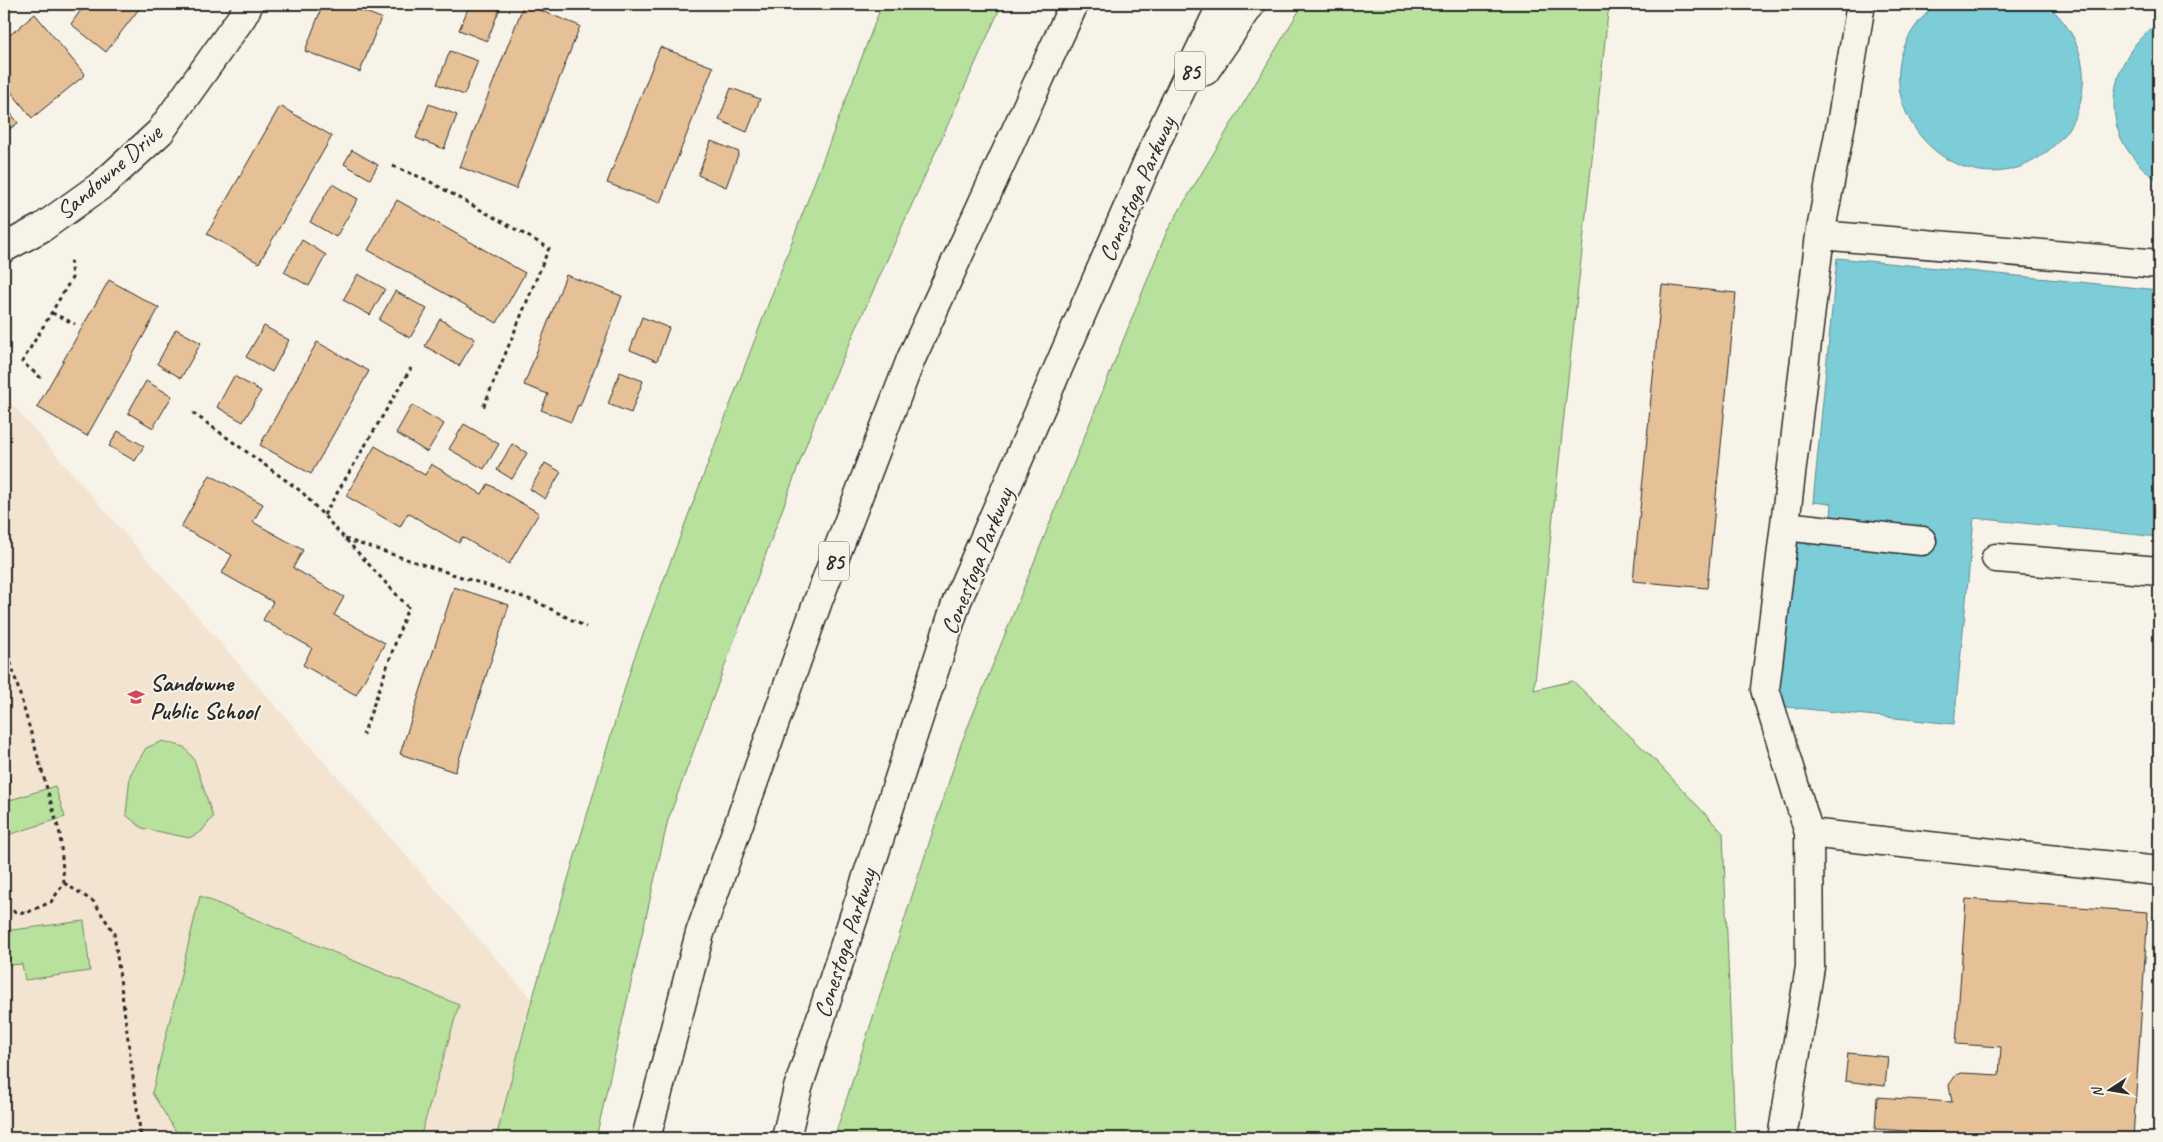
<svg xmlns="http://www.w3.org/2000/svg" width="2163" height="1142" font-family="Caveat,sans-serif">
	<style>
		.built { fill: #f2e4d0 }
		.green { fill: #b7e19d; stroke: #718664 }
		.water { fill: #7dcdd9; stroke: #5c8c93 }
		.building { fill: #e6c197; stroke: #2b2b2b }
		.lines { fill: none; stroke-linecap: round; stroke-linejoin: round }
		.minor-casing { stroke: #2b2b2b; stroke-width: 31 }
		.highway-casing { stroke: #2b2b2b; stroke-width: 31 }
		.path { stroke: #2b2b2b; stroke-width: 3; stroke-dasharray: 4 4; stroke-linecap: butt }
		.minor { stroke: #f7f3e8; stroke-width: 28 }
		.highway { stroke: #f7f3e8; stroke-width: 28 }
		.labels { text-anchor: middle; stroke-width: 4; stroke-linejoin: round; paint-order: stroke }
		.shield { fill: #f7f3e8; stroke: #686764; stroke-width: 1 }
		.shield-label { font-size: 22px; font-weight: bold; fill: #2b2b2b }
		.street-label { font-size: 24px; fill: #2b2b2b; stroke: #f7f3e8 }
		.poi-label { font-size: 24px; font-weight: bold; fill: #2b2b2b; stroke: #f7f3e8; text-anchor: start }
	</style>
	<rect width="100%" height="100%" fill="#f7f3e8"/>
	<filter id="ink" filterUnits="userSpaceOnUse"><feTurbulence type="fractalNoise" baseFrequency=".02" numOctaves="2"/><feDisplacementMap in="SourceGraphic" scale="10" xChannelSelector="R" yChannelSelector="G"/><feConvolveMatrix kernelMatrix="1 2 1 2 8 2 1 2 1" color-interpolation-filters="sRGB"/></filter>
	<g filter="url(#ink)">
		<path class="built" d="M4 395 532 1000 496 1138H4Z"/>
		<path class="green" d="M882 4H1002L816 418 668 820 596 1138H496L532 1000 633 661Z
			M1303 4H1609L1534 690 1573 681 1652 757 1723 833 1735 1138H834L961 744 1167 231Z
			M163 741 184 747 194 759 213 817 201 832 189 838 142 828 126 815 130 775 146 748Z
			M55 786 65 817 8 835 4 822V802Z
			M200 896 459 1005 420 1138H180L152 1093Z
			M84 921 90 971 25 980 22 964 9 965 4 931Z"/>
		<path class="water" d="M1937 4H2046C2073 26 2088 59 2082 94 2078 117 2066 136 2048 151 1956 225 1836 85 1937 4Z
			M2159 23V182C2148 173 2137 164 2129 152 2099 110 2117 49 2159 23Z
			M1837 258 2159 290V537L1974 518 1954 724 1777 706 1793 539 1829 542 1832 504 1813 502Z"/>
		<path class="building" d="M85 4H140L142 5 106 52 71 24Z
			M323 4H344L381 18 360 72 305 51Z
			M470 4H489L500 8 487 41 459 30Z
			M524 4 580 26 516 189 460 167Z
			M35 14 85 75 32 118 4 83V40Z
			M660 47 713 67 660 203 607 183Z
			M450 51 478 61 464 95 437 84Z
			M731 88 760 99 747 132 719 120Z
			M4 104 18 123 4 133Z
			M429 104 457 115 444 149 416 138Z
			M280 106 332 136 259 263 207 234Z
			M711 141 739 152 726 187 698 175Z
			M352 150 378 165 370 179 344 164Z
			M332 184 358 199 336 237 310 222Z
			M397 200 525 273 497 323 368 250Z
			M302 240 326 255 309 286 284 272Z
			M358 274 385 289 370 315 343 300Z
			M566 275 622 296 580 406 578 405 571 422 541 410 548 394 524 385Z
			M109 280 159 308 87 436 37 407Z
			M1662 285 1736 293 1707 588 1633 581Z
			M395 291 427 309 410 338 379 320Z
			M642 317 669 328 657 361 630 350Z
			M440 319 475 339 459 366 425 346Z
			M264 326 289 340 272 372 246 357Z
			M176 329 201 343 181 378 157 364Z
			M317 342 369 371 311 474 260 445Z
			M620 372 643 381 631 413 608 404Z
			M234 376 261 391 243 422 217 407Z
			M146 381 172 396 153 428 128 413Z
			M412 405 444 424 427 452 396 433Z
			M464 424 499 444 484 469 449 449Z
			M118 431 144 446 135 461 109 446Z
			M512 444 527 453 512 479 497 470Z
			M375 446 425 475 431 464 482 494 488 484 539 513 509 564 462 537 459 543 408 513 400 527 346 496Z
			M545 463 561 472 545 499 530 489Z
			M210 475 263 504 253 522 303 550 293 568 344 597 334 615 385 643 356 695 303 665 312 648 263 620 273 602 222 573 232 555 181 527Z
			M454 587 509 605 455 772 400 754Z
			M4 763 10 781 4 794Z
			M1966 899 2148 912 2133 1138H1949L1953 1134 1875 1129 1877 1097 1952 1102 1949 1085 1956 1075 1962 1073 1999 1075 2001 1047 1956 1044Z
			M1848 1053 1888 1057 1885 1086 1845 1081Z
			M1918 1133 1944 1136 1943 1138H1917Z"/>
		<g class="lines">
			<g class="minor-casing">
				<path id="minor" d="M1820 235 2159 264
					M4 248 43 227 103 184 160 132 242 17 249 4
					M1785 526 1922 541
					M1996 558 2159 571
					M1809 833 2159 871
					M1782 1138 1810 967 1809 833 1765 689 1820 235 1842 118 1861 4"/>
			</g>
			<g class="highway-casing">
				<path id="highway" d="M1205 71 1251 4
					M646 1138 700 933 818 601 911 359 1074 4
					M786 1138 798 1088 957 601 1158 138 1222 4"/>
			</g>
			<path class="path" d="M393 166 427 180 549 248 483 408
				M52 313 75 324
				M41 378 22 362 72 278 70 257
				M193 413 302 492 408 607 363 735
				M324 515 411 368
				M345 539 535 601 586 627
				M4 639 60 834 64 883 51 902 26 913 4 910
				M64 883 94 902 114 933 141 1138"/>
			<use href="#minor" class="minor"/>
			<use href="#highway" class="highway"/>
		</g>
	</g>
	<defs>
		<g id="school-bare" transform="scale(1.35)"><path d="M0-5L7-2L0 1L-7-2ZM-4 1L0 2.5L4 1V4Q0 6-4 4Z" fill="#d1495b" stroke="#f7f3e8" stroke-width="2.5" paint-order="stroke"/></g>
	</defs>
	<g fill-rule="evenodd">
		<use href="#school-bare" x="136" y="697"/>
	</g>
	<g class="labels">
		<g class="shield">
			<rect x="1175" y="51.5" width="30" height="39" rx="4"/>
			<rect x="819" y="541.5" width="30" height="39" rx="4"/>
		</g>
		<g class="shield-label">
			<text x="1190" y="79">85</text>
			<text x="834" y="569">85</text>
		</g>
		<g class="street-label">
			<text transform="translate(109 172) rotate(-41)" y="8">Sandowne Drive</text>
			<text transform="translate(1137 189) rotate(-66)" y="8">Conestoga Parkway</text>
			<text transform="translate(977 561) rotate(-68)" y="8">Conestoga Parkway</text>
			<text transform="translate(845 943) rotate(-72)" y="8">Conestoga Parkway</text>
		</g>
		<g class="poi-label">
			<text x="150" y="691">Sandowne<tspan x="150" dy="28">Public School</tspan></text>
		</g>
	</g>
	<rect width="2163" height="1142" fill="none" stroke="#f7f3e8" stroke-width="20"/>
	<rect x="10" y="10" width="2143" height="1122" fill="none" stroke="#2b2b2b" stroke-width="2" filter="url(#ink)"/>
	<g transform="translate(2110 1090) rotate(258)" stroke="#f7f3e8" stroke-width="4" paint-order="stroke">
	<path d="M0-4L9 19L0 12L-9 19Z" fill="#2b2b2b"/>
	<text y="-8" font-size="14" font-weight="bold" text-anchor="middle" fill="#2b2b2b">N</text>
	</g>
</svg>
